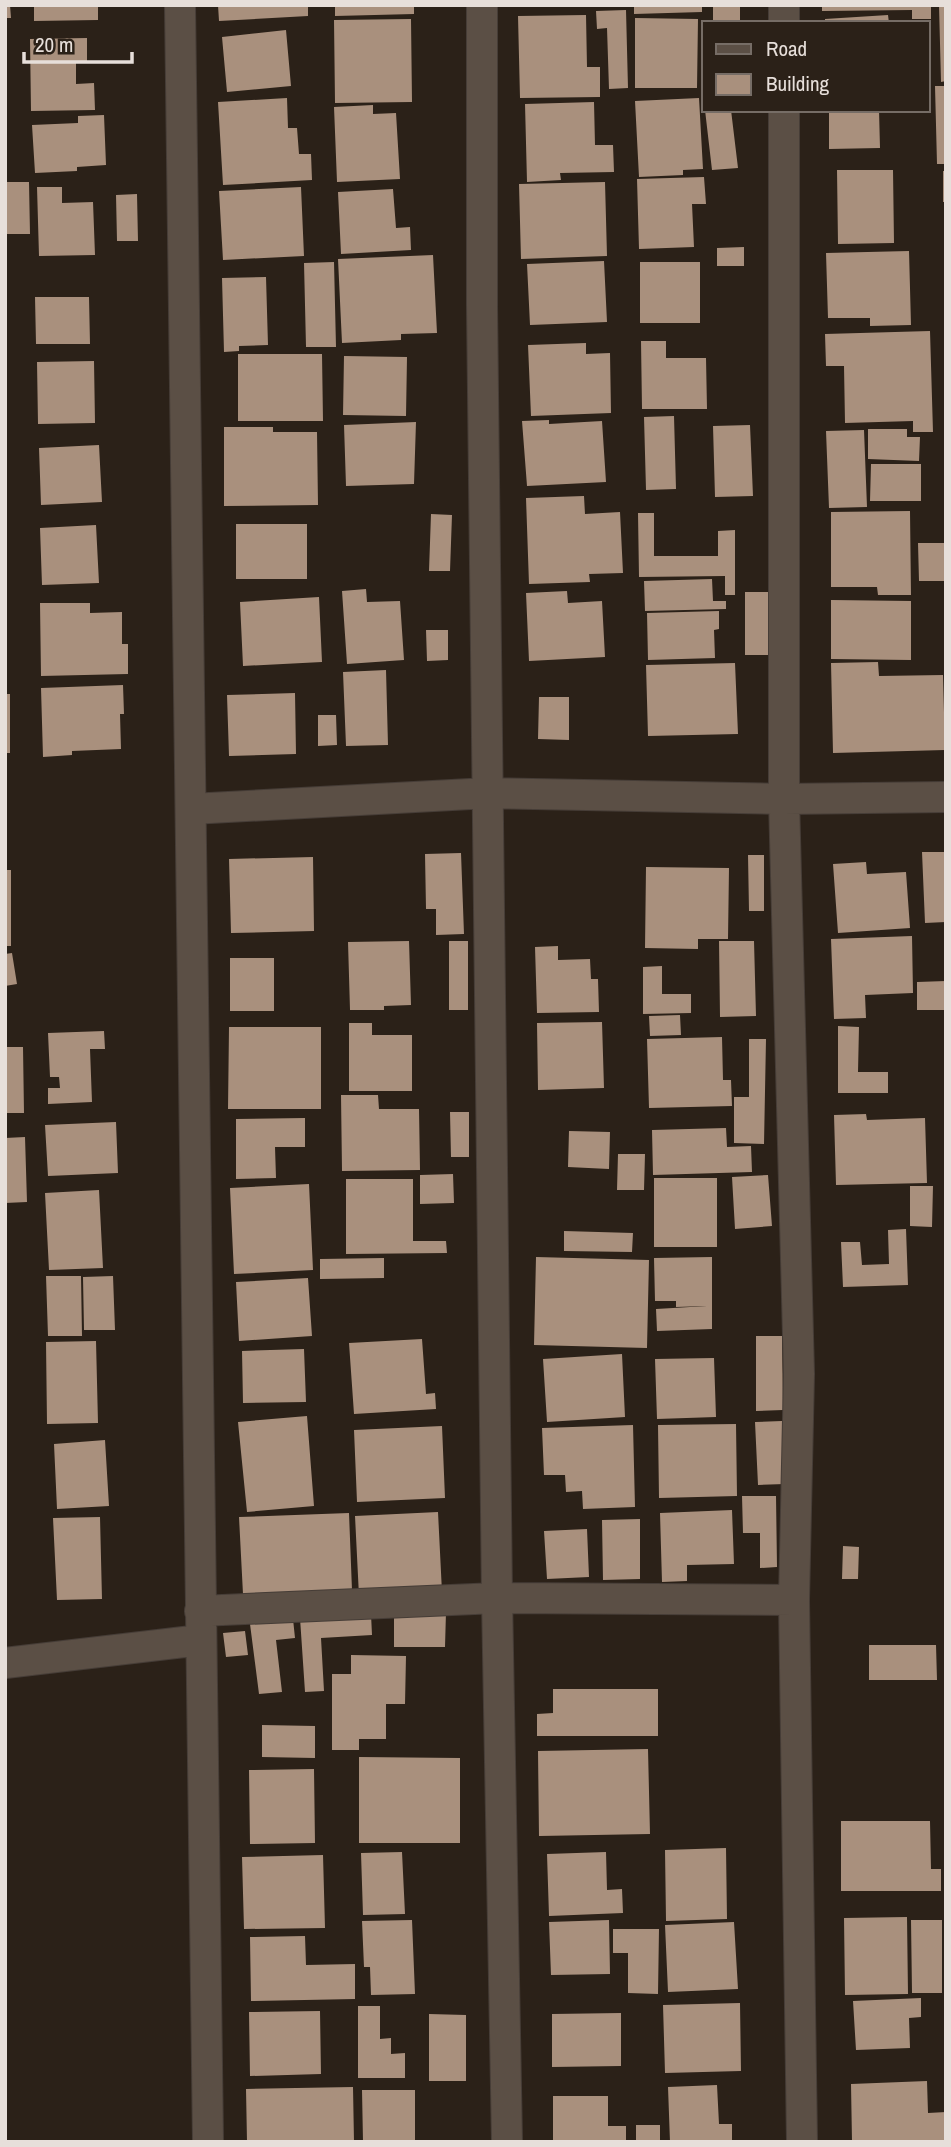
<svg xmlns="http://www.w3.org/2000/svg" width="951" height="2147" font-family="'Archivo Narrow',sans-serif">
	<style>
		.building { fill: #a9907d }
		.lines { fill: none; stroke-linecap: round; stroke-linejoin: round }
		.street-casing { stroke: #463d37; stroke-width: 32 }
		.street { stroke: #5b4f45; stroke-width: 30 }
	</style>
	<rect width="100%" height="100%" fill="#2b2118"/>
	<path class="building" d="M5 5H10L11 18H5Z
		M34 5H98V20L34 21Z
		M218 5H308V16L219 21Z
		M335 5H414V14L335 16Z
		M634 5H702V12L634 14Z
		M822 5H931V19H912V10L822 11Z
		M939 5H946V81L941 82Z
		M713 7H740V23H713Z
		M626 10 628 88 609 89 607 28 597 29 596 11Z
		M586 15 587 67H600V97L520 98 518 16Z
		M888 15 889 23H825V19Z
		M635 18 698 19 697 88H635Z
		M411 19 412 102 335 103 334 20Z
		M286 30 291 86 227 92 222 37Z
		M87 38V62L76 63V84L94 83 95 110 31 111 30 39Z
		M935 86H946V164H937Z
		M287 98 288 128H297L299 154H311L312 180 223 185 218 102Z
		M699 98 703 169 683 170V175L639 177 635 101Z
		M594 102 595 145H613L614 172 560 173 561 180 527 182 525 104Z
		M373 105V114L396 113 400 179 337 182 334 107Z
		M705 110H731L738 168 712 170Z
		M829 110H879L880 148 829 149Z
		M104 115 106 165 77 167V171L35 173 32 125 78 123V116Z
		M837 170H893L894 243 838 244Z
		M943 171H946V202H943Z
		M704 177 706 204H692L694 247 639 249 637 179Z
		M6 182H29L30 234H7Z
		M605 182 607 256 521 259 519 184Z
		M37 187H62V203L93 202 95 255 39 256Z
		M301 187 304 256 223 260 219 191Z
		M393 189 396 228 410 227 411 250 341 254 338 192Z
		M137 194 138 241H117L116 195Z
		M744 247V266H717V248Z
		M909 251 911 325 870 326V318H828L826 253Z
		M433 255 437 333 401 334V340L342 343 338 259Z
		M604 261 607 322 530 325 527 264Z
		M334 262 336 347H306L304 263Z
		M640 262H700V323H640Z
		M266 277 268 345 239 346V351L224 352 222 278Z
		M35 297H89L90 344H36Z
		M930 331 933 432H913V421L845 423 844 366H826L825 334Z
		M641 341H666V358H706L707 409H642Z
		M586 343V354L610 353 611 413 531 416 528 345Z
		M238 354H322L323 421H238Z
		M344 356 407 357 406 416 343 415Z
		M94 361 95 423 38 424 37 362Z
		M674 416 676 489 646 490 644 417Z
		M549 420V424L602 421 606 482 527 486 522 421Z
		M416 422 414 484 346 486 344 425Z
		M750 425 753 496 715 497 713 426Z
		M224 427H273V432H317L318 505 224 506Z
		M868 429H907V437H920L919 461 868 459Z
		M864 430 867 507 829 508 826 431Z
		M99 445 102 502 41 505 39 448Z
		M871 464H921V501H870Z
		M584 496 585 514 620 512 623 573 589 574 590 582 529 584 526 498Z
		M910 511 911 595H878L877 587H831V512Z
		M638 513H654V556H718V531L735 530V595H725V576L639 577Z
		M431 514 452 515 450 571H429Z
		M236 524H307V579H236Z
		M96 525 99 583 42 585 40 528Z
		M918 543H944V581H919Z
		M712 579 713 601H726V609L645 611 644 581Z
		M366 589 367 602 400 601 404 660 347 664 342 591Z
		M567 591 568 603 602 601 605 657 529 661 526 593Z
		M745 592H775V655H745Z
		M319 597 322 662 243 666 240 602Z
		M831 600 911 601V660L831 659Z
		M40 603H90V613L122 612V644H128V674L41 676Z
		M719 611V629L714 630 715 658 648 660 647 613Z
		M426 630H448V660L427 661Z
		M878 662 879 676 943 675 945 750 833 753 831 663Z
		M735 663 738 734 648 736 646 665Z
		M386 670 388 745 346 746 343 672Z
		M123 685 124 714H120L121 749 72 751V755L43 757 41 688Z
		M295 693 296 754 229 756 227 695Z
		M5 694H10V753H5Z
		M539 697H569V740L538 739Z
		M318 715H336L337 745 318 746Z
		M922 852H946V922L925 923Z
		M461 853 464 934 436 935V909H426L425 854Z
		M748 855H764V911H749Z
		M313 857 314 931 231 933 229 859Z
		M866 862 867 874 906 872 910 928 838 933 833 864Z
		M646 867 729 868 728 939H698V949L645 948Z
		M5 870H11V946H5Z
		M912 936 913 993 865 995 866 1018 834 1019 831 939Z
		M409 941 411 1005 384 1006V1010H350L348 942Z
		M449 941H468V1010H449Z
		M719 941H754L756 1016 720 1017Z
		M558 946V960L590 959 591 979H598L599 1012 537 1013 535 947Z
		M12 953 17 984 5 986V954Z
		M230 958H274V1011H230Z
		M662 966V994H691V1013L643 1014V967Z
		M946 981V1010H917V982Z
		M680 1015 681 1035 650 1036 649 1016Z
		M602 1022 604 1088 538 1090 537 1023Z
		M349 1023H372V1035H412V1091H349Z
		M838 1026 859 1027 858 1072H888V1093H838Z
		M229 1027H321V1109H228Z
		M104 1031 105 1049H90L92 1102 48 1104V1088H60L59 1077H50L48 1033Z
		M722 1037 723 1080H731L732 1106 649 1108 647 1039Z
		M749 1039H766L764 1144 734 1143V1097H749Z
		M5 1047H23L24 1113H5Z
		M341 1095H378L379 1109H419L420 1170 342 1171Z
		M450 1112H469V1157H451Z
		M866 1114 867 1120 925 1118 927 1183 836 1185 834 1115Z
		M305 1118V1147H275L276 1178 236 1179V1119Z
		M116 1122 118 1173 48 1176 45 1125Z
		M726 1128 727 1147 751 1146 752 1172 653 1175 652 1130Z
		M569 1131 610 1132 609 1169 568 1167Z
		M25 1137 27 1202 5 1203V1138Z
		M618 1154H645L644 1190H617Z
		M453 1174 454 1203 420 1204V1175Z
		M768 1175 772 1226 735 1229 732 1177Z
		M654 1178H717V1247H654Z
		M346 1179H413V1241H446L447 1253 346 1254Z
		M309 1184 313 1270 234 1274 230 1188Z
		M910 1186H933L932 1227 910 1226Z
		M99 1190 103 1268 49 1270 45 1193Z
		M906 1229 908 1285 843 1287 841 1242H860L862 1265 889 1264 888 1230Z
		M564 1231 633 1233 632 1252 564 1251Z
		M536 1257 649 1260 647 1348 534 1345Z
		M712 1257V1329L657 1331 656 1309 707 1306 676 1307V1301H655L654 1258Z
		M384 1258V1278L320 1279V1259Z
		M46 1276H81L82 1336H48Z
		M113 1276 115 1330H84L83 1277Z
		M308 1278 312 1336 239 1341 236 1282Z
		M756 1336H782L783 1410 756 1411Z
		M422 1339 426 1394 435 1393 436 1409 354 1414 349 1343Z
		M96 1341 98 1423 47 1424 46 1342Z
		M304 1349 306 1402 243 1403 242 1351Z
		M622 1354 625 1417 547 1422 543 1359Z
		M714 1358 716 1417 657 1419 655 1359Z
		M307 1416 314 1506 247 1512 238 1422Z
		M782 1421 785 1484 758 1485 755 1422Z
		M736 1424 737 1496 659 1498 658 1425Z
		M633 1425 635 1507 583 1509 582 1491 566 1492 565 1475H544L542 1428Z
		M442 1426 445 1498 357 1502 354 1430Z
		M105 1440 109 1506 57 1509 54 1444Z
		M742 1496H776L777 1567 760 1568V1533H743Z
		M732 1510 734 1564 687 1565V1581L662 1582 660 1513Z
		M438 1512 442 1592 359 1596 355 1516Z
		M349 1513 352 1590 243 1594 239 1517Z
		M100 1517 102 1599 57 1600 53 1518Z
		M640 1519V1579L603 1580 602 1520Z
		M587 1529 589 1577 547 1579 544 1531Z
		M843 1546 859 1547 858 1579H842Z
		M394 1612H446L445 1647H394Z
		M371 1614 372 1635 321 1638 324 1691 305 1692 300 1618Z
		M293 1619 295 1638 276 1640 282 1692 259 1694 250 1624Z
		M245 1631 248 1655 226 1657 223 1633Z
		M869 1645H936L937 1680H869Z
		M351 1655 406 1656 405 1704H386V1739H359V1750H332V1674H351Z
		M553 1689H658V1736H537V1714L553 1713Z
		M262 1725 315 1726V1758L262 1757Z
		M648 1749 650 1834 539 1836 538 1751Z
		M359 1757 460 1758V1843H359Z
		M314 1769 315 1843 250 1844 249 1770Z
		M841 1821H930L931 1869H941V1891H841Z
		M726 1848 727 1919 666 1921 665 1850Z
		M402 1852 405 1914 363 1915 361 1853Z
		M606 1852 607 1890 622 1889 623 1913 549 1916 547 1854Z
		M323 1855 325 1928 244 1929 242 1857Z
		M907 1917 908 1994 845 1995 844 1918Z
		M412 1920 415 1994 371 1995 370 1967H364L362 1921Z
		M609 1920 610 1974 551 1975 549 1922Z
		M911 1920H942V1993H912Z
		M734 1922 738 1989 668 1992 665 1925Z
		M613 1929H659L658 1994 628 1993V1953H613Z
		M305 1936 306 1965 355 1964V1999L251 2001 250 1937Z
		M921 1998V2017L909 2018 910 2048 856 2050 853 2001Z
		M740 2003 741 2071 665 2073 663 2005Z
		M358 2006H380V2039L391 2038V2054L405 2053V2078H358Z
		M320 2011 321 2074 250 2076 249 2012Z
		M621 2013V2066L552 2067V2014Z
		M429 2014 466 2015V2081H429Z
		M927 2081 928 2113 946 2112V2142H852L851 2084Z
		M717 2085 719 2124H732V2142H670L668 2087Z
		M353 2087 354 2142H247L246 2089Z
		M362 2090H415V2142H363Z
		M553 2096H608V2126H626V2142H553Z
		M636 2125H660V2142H636Z"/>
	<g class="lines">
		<g class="street-casing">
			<path id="street" d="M180 5 208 2142
				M482 5V306L497 1598 507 2142
				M784 23V5
				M784 110V799L799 1374 794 1600 802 2142
				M191 809 489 793 784 799 946 797
				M200 1611 497 1598 794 1600
				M5 1663 201 1640"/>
		</g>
		<use href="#street" class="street"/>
	</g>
	<rect width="951" height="2147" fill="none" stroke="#e7dfda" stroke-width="14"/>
	<rect x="702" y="21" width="228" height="91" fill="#2b2118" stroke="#766d66" stroke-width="2"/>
	<rect x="716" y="44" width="35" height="10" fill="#5b4f45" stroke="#766d66" stroke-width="2"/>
	<text x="766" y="56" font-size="21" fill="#e7dfda">Road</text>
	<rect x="716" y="74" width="35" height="21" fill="#a9907d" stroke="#766d66" stroke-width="2"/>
	<text x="766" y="91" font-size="21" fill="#e7dfda">Building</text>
	<path d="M24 52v10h108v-10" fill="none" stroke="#e7dfda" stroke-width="3.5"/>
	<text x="35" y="52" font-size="21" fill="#e7dfda" stroke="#2b2118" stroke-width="5" paint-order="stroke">20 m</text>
</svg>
